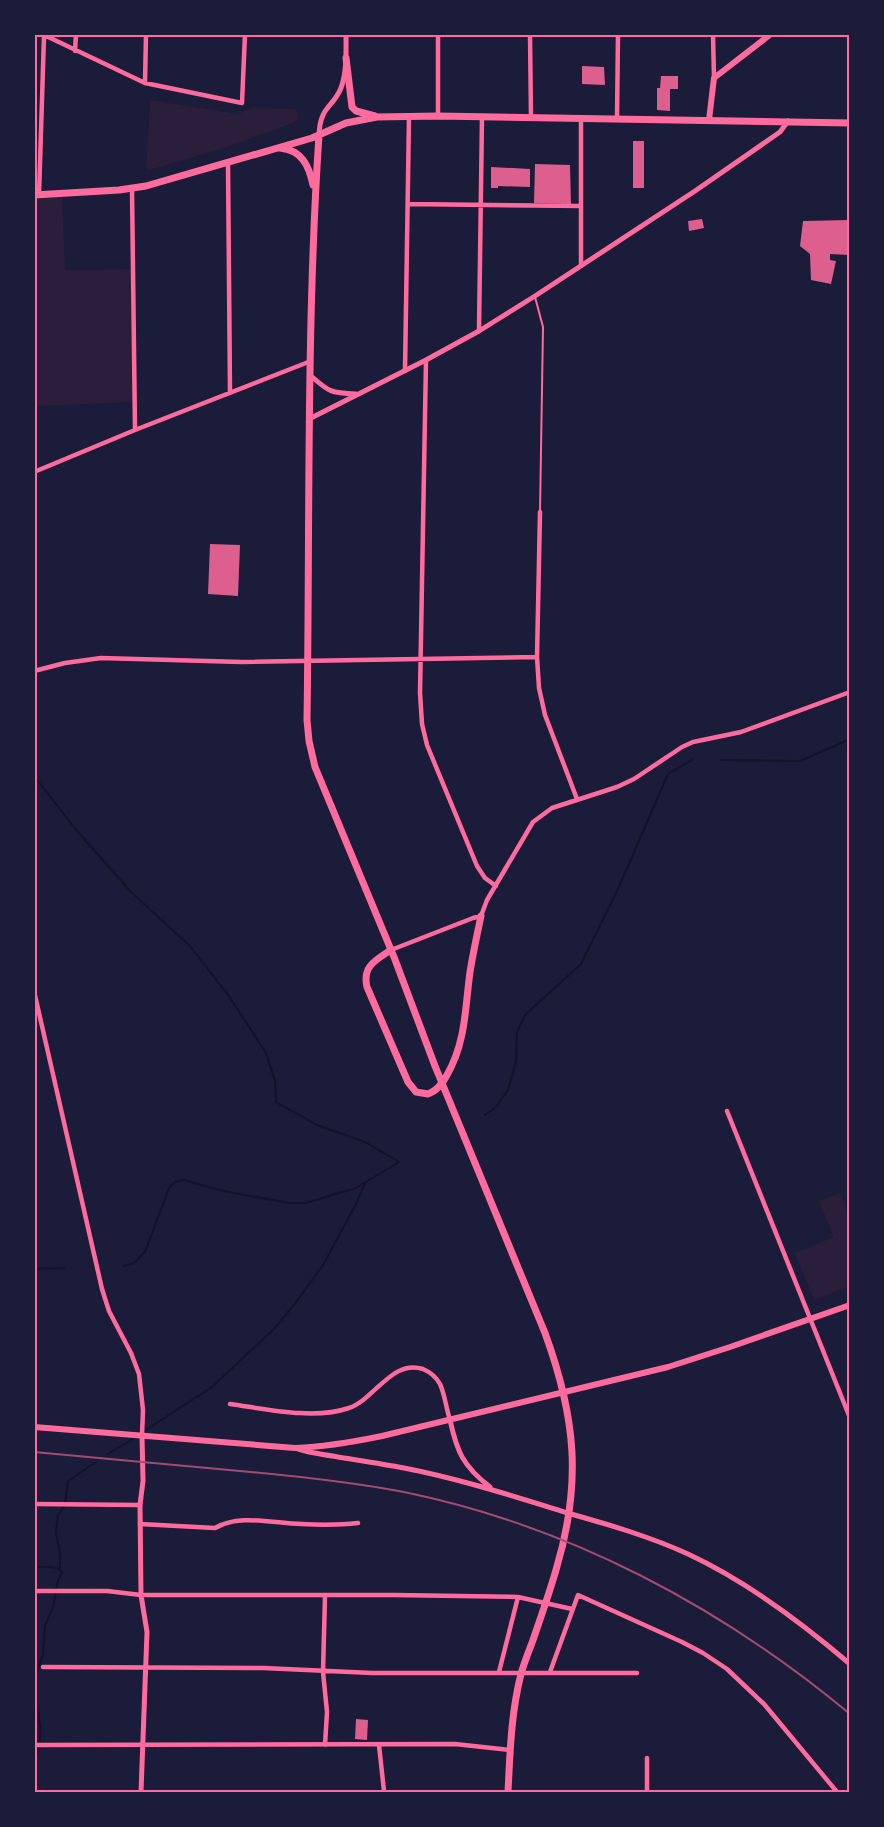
<svg xmlns="http://www.w3.org/2000/svg" width="884" height="1827" font-family="'Playfair Display',serif">
	<style>
		.green { fill: #2a1e3b }
		.lines { fill: none; stroke-linecap: round; stroke-linejoin: round }
		.stream { stroke: #12122b; stroke-width: 2 }
		.building { fill: #dd5f8e }
		.service { stroke: #ff6b9d; stroke-width: 2 }
		.minor { stroke: #ff6b9d; stroke-width: 4.5 }
		.tertiary { stroke: #ff6b9d; stroke-width: 5 }
		.secondary { stroke: #ff6b9d; stroke-width: 6 }
		.primary { stroke: #ff6b9d; stroke-width: 7 }
		.rail { stroke: #a44b75; stroke-width: 2 }
		.neatline { fill: none; stroke: #ff6b9d; stroke-width: 2 }
	</style>
	<rect width="100%" height="100%" fill="#1b1b3a"/>
	<path class="green" d="M150 100 238 114 253 108 296 109 298 119 293 123 233 145 146 171Z
		M62 194 65 270 133 269 135 402 35 406V195Z
		M840 1193 849 1216V1286L814 1300 795 1253 834 1237 819 1201Z"/>
	<g class="lines">
		<path class="stream" d="M721 760 800 761 850 739
			M34 776 77 831 132 893 190 946 229 996 266 1053 275 1081 276 1102 317 1125 365 1142 399 1162 356 1188 306 1203H289L234 1193 212 1188 184 1180 175 1182 169 1188 145 1252 134 1263 124 1266
			M485 1115 496 1107 508 1090 516 1062 517 1032 525 1015 581 964 618 889 668 774 692 760
			M34 1269 64 1268
			M143 1432 212 1387 273 1330 294 1305 323 1265 356 1204 365 1184
			M108 1454 136 1437
			M34 1567H51L60 1569 62 1573 58 1580 53 1607 45 1626 43 1655 34 1679
			M60 1569V1554L56 1533 58 1515 65 1505 68 1481 96 1462
			M34 1695C40 1721 45 1734 34 1760"/>
	</g>
	<path class="building" d="M582 66 604 67 605 85 582 84Z
		M661 76H678V89H670V111L657 110V88H660Z
		M633 141H644V188H633Z
		M535 164 570 165 571 204 534 203Z
		M491 167 530 169V187L498 186V188H491Z
		M702 219 704 228 689 231 688 221Z
		M850 220V255L830 254V260L836 261 831 284 811 280 810 254 800 246 803 221Z
		M210 544 240 545 238 596 208 594Z
		M356 1719 368 1720 367 1740 355 1739Z"/>
	<g class="lines">
		<path class="service" d="M535 297 543 327 540 512"/>
		<path class="minor" d="M42 34 145 83 242 103 245 34
			M530 34 531 118
			M713 34 714 78
			M75 51 76 34
			M145 83 146 34
			M438 116V34
			M617 119 618 34
			M228 163 230 393
			M132 189 135 430
			M39 195 44 36
			M408 204 581 206
			M581 266V118
			M479 331 482 117
			M426 360 420 693 422 724 427 745 477 866 485 878 496 886
			M405 371 409 116
			M34 472 135 430 311 361
			M540 512 537 657 539 688 545 715 577 799
			M34 671 65 663 101 658 241 662 537 657
			M391 950 473 918 481 916 487 900 533 822 552 808 617 787 634 779 682 747 693 742 741 732 850 692
			M34 991 102 1289 109 1311 131 1353 139 1374 143 1410 142 1435
			M727 1111 850 1418
			M230 1404C266 1409 314 1420 349 1408 375 1399 392 1359 423 1369 430 1372 436 1377 440 1384 445 1395 446 1408 450 1420
			M34 1504 140 1505
			M140 1524 215 1528C240 1513 274 1524 302 1524 321 1525 340 1525 358 1523
			M34 1591H107L141 1595H394L518 1597 572 1609
			M43 1667 263 1668 372 1673H637
			M499 1672 518 1597
			M550 1672 578 1595 682 1642 703 1653 727 1669 764 1704 837 1792
			M34 1745 455 1744 510 1750
			M325 1745 327 1712 323 1672 325 1596
			M379 1745 384 1791
			M647 1758V1792"/>
		<path class="tertiary" d="M319 135C320 106 333 108 341 88 347 72 346 51 346 34
			M311 376C329 392 331 393 356 394
			M311 418 426 360 479 331 535 296 695 191 780 132 788 121
			M450 1420C457 1452 463 1466 490 1487
			M298 1449 309 1452C341 1458 373 1462 404 1468 461 1479 516 1497 571 1514 610 1525 651 1537 688 1554 746 1581 801 1622 850 1664
			M141 1792 147 1632 141 1595 140 1505 143 1481 142 1435"/>
		<path class="secondary" d="M709 120 714 78 771 34
			M34 1427 295 1448C324 1447 353 1442 382 1436L668 1367 730 1347 850 1305"/>
		<path class="primary" d="M346 58 352 107 356 111 375 116
			M319 135C306 329 310 525 307 720L309 741 315 767 394 957 435 1066 545 1333C576 1418 582 1483 556 1570 549 1594 541 1617 533 1640 529 1651 524 1663 521 1674 511 1713 510 1753 508 1792
			M280 148C302 150 309 166 313 185
			M34 195 119 190 146 186 312 138 346 123 377 117 438 116 850 123
			M391 950C376 960 362 966 367 987L408 1082 416 1092 428 1094C437 1091 442 1084 447 1075 466 1042 465 1008 470 972 473 953 477 935 481 916"/>
		<path class="rail" d="M34 1452C99 1458 164 1464 229 1470 287 1475 346 1481 404 1492 569 1526 720 1606 850 1714"/>
	</g>
	<rect width="884" height="1827" fill="none" stroke="#1b1b3a" stroke-width="72"/>
	<rect x="36" y="36" width="812" height="1755" class="neatline"/>
</svg>
